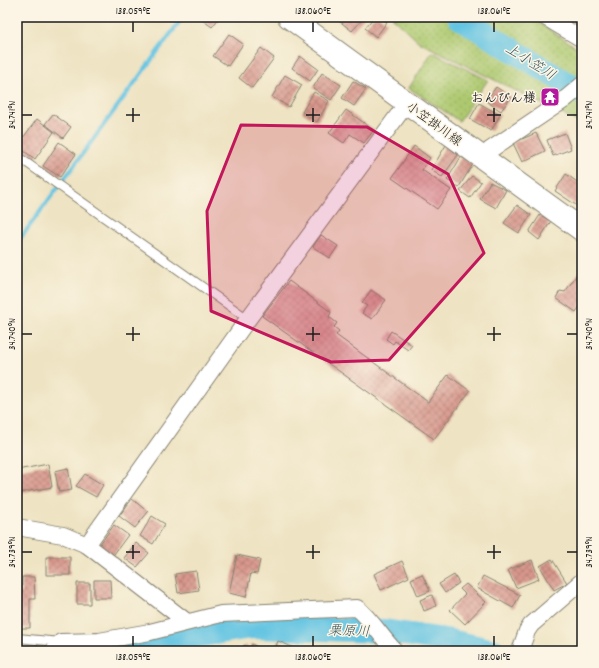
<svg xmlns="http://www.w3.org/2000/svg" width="599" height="668" font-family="Dekko,'Klee One',sans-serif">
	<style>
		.grass { fill: url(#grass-dots); stroke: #647246 }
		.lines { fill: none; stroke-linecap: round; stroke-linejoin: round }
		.stream { stroke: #64c4e2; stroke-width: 4 }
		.river { stroke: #64c4e2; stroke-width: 24 }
		.building { fill: url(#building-cross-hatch) }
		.lane-casing { stroke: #85806f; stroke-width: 10 }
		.street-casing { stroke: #85806f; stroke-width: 18 }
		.secondary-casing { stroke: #85806f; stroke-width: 24 }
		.lane { stroke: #fff; stroke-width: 8 }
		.street { stroke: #fff; stroke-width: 16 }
		.secondary { stroke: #fff; stroke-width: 22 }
		.marked { fill: #c2185b; fill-opacity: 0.2; stroke: #c2185b; stroke-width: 3; stroke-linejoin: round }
		.ticks { fill: none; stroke: #1c1c1c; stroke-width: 1.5 }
		.labels { text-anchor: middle; stroke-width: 3; stroke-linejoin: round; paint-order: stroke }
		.poi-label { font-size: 13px; font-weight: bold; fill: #1c1c1c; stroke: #fcf5e5; text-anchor: end }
		.street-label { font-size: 13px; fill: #1c1c1c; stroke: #fcf5e5 }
		.water-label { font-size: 14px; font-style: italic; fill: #355761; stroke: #fcf5e5 }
		.neatline { fill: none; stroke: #1c1c1c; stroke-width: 1.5 }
		.ticks-label { font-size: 10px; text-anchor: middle; fill: #1c1c1c }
	</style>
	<defs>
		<pattern id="grass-dots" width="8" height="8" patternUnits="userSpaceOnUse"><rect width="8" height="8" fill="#adc96f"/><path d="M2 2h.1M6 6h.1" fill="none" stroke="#94ac60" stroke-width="1.8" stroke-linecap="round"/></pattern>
		<pattern id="building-cross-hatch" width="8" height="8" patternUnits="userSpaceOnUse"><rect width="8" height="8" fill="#d8978c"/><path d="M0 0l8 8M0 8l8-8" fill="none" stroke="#ae7a72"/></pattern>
	</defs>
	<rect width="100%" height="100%" fill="#fcf5e5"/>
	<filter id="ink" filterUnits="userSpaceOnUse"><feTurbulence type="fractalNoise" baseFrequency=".025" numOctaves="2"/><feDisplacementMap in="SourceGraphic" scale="8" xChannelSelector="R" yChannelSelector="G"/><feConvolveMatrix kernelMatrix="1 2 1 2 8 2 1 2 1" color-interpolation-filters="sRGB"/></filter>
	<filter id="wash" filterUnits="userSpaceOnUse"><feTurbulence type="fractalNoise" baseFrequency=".012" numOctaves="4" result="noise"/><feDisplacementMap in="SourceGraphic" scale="16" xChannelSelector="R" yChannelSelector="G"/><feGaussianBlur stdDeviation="0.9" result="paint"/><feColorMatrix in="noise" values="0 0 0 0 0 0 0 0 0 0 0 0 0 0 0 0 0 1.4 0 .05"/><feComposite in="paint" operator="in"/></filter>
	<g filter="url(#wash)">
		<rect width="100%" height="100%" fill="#eee3c2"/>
		<path class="grass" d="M392 17H530L582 51V124L419 42Z
			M432 52 488 80 459 121 409 88Z"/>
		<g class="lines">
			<path class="stream" d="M17 243 183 17"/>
			<path class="river" d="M459 17 582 93
				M134 651 190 637 251 627 384 631 445 640 494 651"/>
		</g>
		<g id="blocks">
			<path class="building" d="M198 17H220L212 27Z
				M341 17H365L352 31 338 20Z
				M374 17H380L387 22 376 37 365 28Z
				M229 34 243 44 228 66 213 56Z
				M261 48 274 58 252 88 239 78Z
				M300 56 318 69 310 81 292 68Z
				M322 73 341 85 331 100 313 88Z
				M285 75 302 85 289 107 272 97Z
				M353 81 366 89 354 106 342 98Z
				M496 87 511 97 501 111 486 101Z
				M314 92 329 101 317 122 302 112Z
				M479 103 500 115 491 131 470 119Z
				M346 110 374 130 364 143 350 134 344 143 329 133Z
				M53 114 71 127 63 138 45 124Z
				M37 119 54 132 35 159 17 146Z
				M536 133 545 151 522 162 513 143Z
				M565 133 571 149 553 156 547 140Z
				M59 142 76 154 60 177 43 166Z
				M446 145 458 155 442 177 431 170Z
				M414 146 430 158 422 170 451 190 437 209 392 178Z
				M461 157 473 164 459 187 447 180Z
				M566 174 580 184 582 180V209L555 191Z
				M472 176 481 182 470 198 460 191Z
				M490 182 506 190 496 208 480 199Z
				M517 205 531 215 519 233 504 223Z
				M540 215 551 221 539 240 529 232Z
				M321 235 338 246 330 258 313 247Z
				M582 267V303L576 312 556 298 560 291 565 292Z
				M289 281 331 312 329 317 337 323 334 327 339 331 336 335 428 402 448 375 470 391 434 439 262 316Z
				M371 290 386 300 372 319 362 313 367 306 362 303Z
				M391 331 412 345 408 350 395 341 393 344 386 339Z
				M48 464 52 487 19 493 17 470Z
				M68 468 72 490 59 492 55 471Z
				M85 474 103 485 96 497 76 486Z
				M132 499 148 512 135 528 119 516Z
				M152 516 165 524 153 544 140 536Z
				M114 525 128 535 111 558 97 548Z
				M136 543 149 553 137 567 124 558Z
				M237 555 260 560 257 574 251 573 246 597 229 593Z
				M46 557H70V575H46Z
				M552 559 567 583 554 590 540 566Z
				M532 560 539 579 516 588 508 570Z
				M402 561 409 577 381 590 374 574Z
				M196 571 199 590 178 593 175 574Z
				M422 574 430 591 418 596 411 579Z
				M454 575 459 583 445 593 439 584Z
				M483 576 520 595 513 608 477 588Z
				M22 577H34L35 599H30V628H17V593H22Z
				M94 580H110L111 598H94Z
				M77 583H90V604H77Z
				M466 584 486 602 465 624 450 610 465 594 460 589Z
				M432 595 436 606 424 611 420 600Z
				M278 641 297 649 296 651H274Z
				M252 644 265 651H241L244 645 250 648Z"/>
		</g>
	</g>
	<g filter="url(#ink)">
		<use href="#blocks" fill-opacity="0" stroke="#85806f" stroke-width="1"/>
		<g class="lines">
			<g class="lane-casing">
				<path id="lane" d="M17 156 248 319
					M17 638 61 642"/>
			</g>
			<g class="street-casing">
				<path id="street" d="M545 17 582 39
					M484 159 490 150 564 100 582 85
					M17 527 63 535 87 545 187 622
					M87 545 248 319 407 103
					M54 651 61 642 99 641 150 632 221 614 357 608C372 620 381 637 395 651
					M520 651 527 631 531 625 582 581"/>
			</g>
			<g class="secondary-casing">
				<path id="secondary" d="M289 17 582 230"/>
			</g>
			<use href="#lane" class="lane"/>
			<use href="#street" class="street"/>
			<use href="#secondary" class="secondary"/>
		</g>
	</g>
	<path class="marked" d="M241 125 367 127 448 174 484 253 389 360 331 362 211 311 207 211Z"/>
	<path class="ticks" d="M133 22V32M313 22V32M494 22V32M133 108V122M313 108V122M494 108V122M22 115H32M126 115H140M306 115H320M487 115H501M567 115H577M133 327V341M313 327V341M494 327V341M22 334H32M126 334H140M306 334H320M487 334H501M567 334H577M133 545V559M313 545V559M494 545V559M22 552H32M126 552H140M306 552H320M487 552H501M567 552H577M133 636V646M313 636V646M494 636V646"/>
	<defs>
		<g id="temple-square" transform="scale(1)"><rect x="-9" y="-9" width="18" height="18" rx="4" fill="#b5179e" stroke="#fcf5e5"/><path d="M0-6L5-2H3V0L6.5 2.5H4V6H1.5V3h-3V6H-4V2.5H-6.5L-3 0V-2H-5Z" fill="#fff"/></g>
	</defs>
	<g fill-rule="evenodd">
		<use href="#temple-square" x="550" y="97"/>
	</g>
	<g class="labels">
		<g class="poi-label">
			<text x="536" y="102">おんびん様</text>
		</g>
		<g class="street-label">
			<text transform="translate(435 123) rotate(36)" y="5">小笠掛川線</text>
		</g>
		<g class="water-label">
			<text transform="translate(531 61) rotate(32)" y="5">上小笠川</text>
			<text transform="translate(349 630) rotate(2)" y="5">栗原川</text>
		</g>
	</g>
	<rect width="599" height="668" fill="none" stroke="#fcf5e5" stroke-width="44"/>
	<rect x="22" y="22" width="555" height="624" class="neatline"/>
	<g class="ticks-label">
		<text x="133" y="14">138.059°E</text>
		<text x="313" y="14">138.060°E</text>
		<text x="494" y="14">138.061°E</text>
		<text transform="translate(11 115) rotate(-90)" y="4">34.741°N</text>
		<text transform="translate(588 115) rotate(-90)" y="4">34.741°N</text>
		<text transform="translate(11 334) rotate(-90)" y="4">34.740°N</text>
		<text transform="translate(588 334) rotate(-90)" y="4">34.740°N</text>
		<text transform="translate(11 552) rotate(-90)" y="4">34.739°N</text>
		<text transform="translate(588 552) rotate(-90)" y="4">34.739°N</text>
		<text x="133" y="660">138.059°E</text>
		<text x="313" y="660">138.060°E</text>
		<text x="494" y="660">138.061°E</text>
	</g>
</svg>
